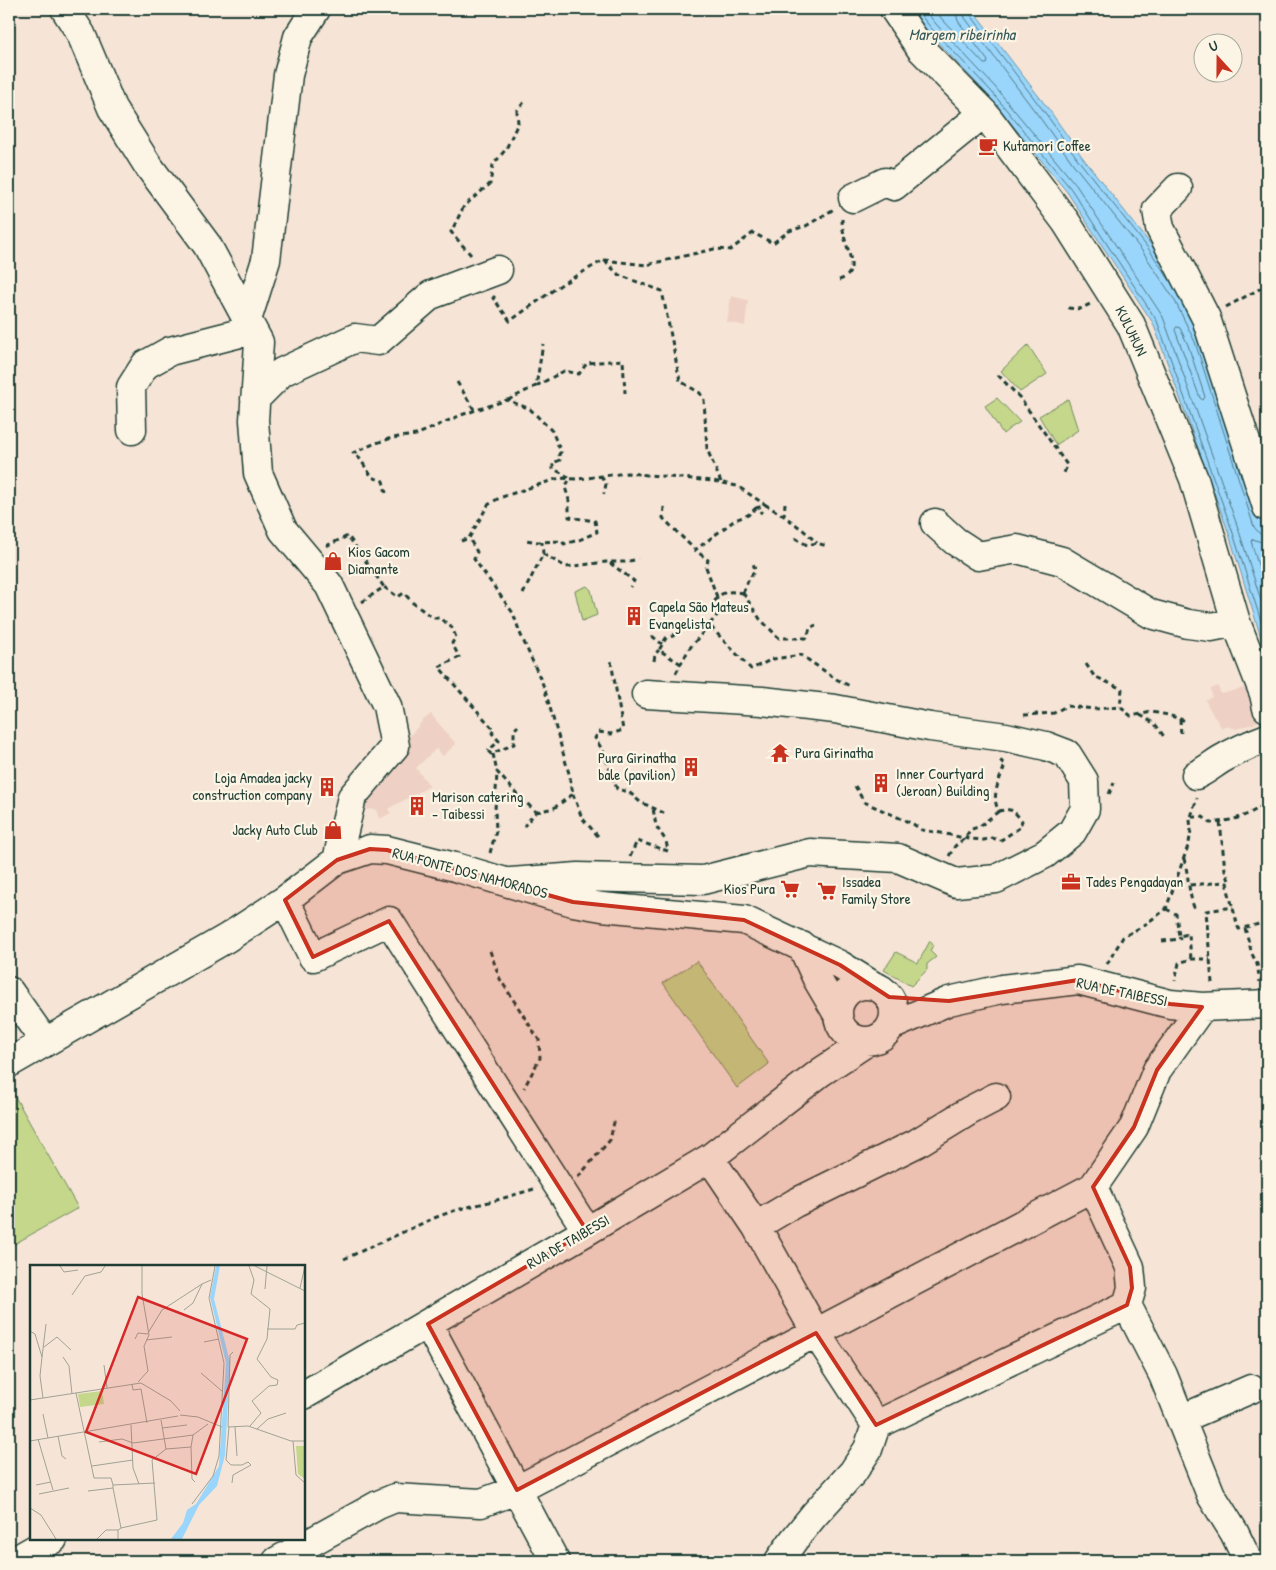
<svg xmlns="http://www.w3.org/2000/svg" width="1276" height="1570" font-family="'Patrick Hand',sans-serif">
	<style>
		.built { fill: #eed1c4 }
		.green { fill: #c4d78b; stroke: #728a60 }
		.water { fill: #9ad5fb; stroke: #6998ab }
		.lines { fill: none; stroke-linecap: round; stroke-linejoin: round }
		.shore { stroke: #507a84; stroke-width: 1 }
		.minor-casing { stroke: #1f3d34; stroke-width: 31 }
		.path { stroke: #1f3d34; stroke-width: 3; stroke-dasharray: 5 4; stroke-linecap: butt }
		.minor { stroke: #fcf5e5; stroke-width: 28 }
		.marked { fill: #c8321e; fill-opacity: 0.2; stroke: #c8321e; stroke-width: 4; stroke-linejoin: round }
		.labels { text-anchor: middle; stroke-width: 4.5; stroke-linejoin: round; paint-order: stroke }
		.poi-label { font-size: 15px; fill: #1f3d34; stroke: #fcf5e5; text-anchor: start }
		.street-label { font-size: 15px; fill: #1f3d34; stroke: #fcf5e5 }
		.water-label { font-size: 16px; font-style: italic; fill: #385b5c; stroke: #fcf5e5 }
		.inset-road { fill: none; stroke: #a0a295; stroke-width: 1 }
		.view { fill: #d62828; fill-opacity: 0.15; stroke: #d62828; stroke-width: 2.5 }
		.inset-edge { fill: none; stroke: #1f3d34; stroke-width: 2.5 }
	</style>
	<rect width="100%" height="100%" fill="#f6e5d6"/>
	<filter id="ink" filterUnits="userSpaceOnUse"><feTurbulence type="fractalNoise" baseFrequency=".02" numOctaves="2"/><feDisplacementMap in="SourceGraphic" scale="10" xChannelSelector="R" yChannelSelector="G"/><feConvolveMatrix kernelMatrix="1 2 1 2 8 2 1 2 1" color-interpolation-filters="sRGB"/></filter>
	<g filter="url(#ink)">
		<path class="built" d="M731 296 748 300 745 326 727 322Z
			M1249 681 1266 717 1253 724 1236 729 1226 726 1222 728 1213 715 1205 700 1212 697 1211 689 1218 686 1221 694 1244 688 1243 684Z
			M431 714 456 744 443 756 436 749 416 768 430 786 388 809 391 813 379 819 376 809 361 810 357 799 423 720Z"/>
		<path class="green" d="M1028 345 1047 374 1020 392 1001 371Z
			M997 398 1020 422 1009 429 1003 434 985 406Z
			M1068 399 1078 430 1056 445 1039 416Z
			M587 586 591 590 597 615 582 621 575 591Z
			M930 941 933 945 930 951 936 957 927 964V970L911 986 884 970 896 952 918 963Z
			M697 961 769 1064 737 1088 663 983Z
			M9 1086 78 1208 9 1247Z"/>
		<path class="water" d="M910 9H972L1050 111 1083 158 1152 246 1184 293 1205 338 1267 531V646L1263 644 1228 531 1153 323 1067 192 987 94 927 31Z"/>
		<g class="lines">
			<path class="shore" d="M916 9 931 28 991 91 1071 189 1157 321 1232 530 1267 640
				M924 9 936 24 995 87 1076 185 1163 317 1238 528 1267 619
				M934 9 942 19 984 64H987L988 61 958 21 955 9
				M962 9 965 18 1040 118 1074 165 1143 252 1174 299 1195 342 1254 527 1260 534 1267 535
				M969 9 970 14 1046 114 1079 161 1148 248 1171 282
				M1177 327 1180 328 1188 345 1205 397 1203 400 1200 398 1175 330Z
				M1267 543 1261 542 1253 539 1251 541 1267 595"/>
			<g class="minor-casing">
				<path id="minor" d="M65 9 81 34 112 108 147 164 207 245 259 342 254 420 258 473 283 530 329 585 387 706 395 746 352 797 337 860
					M894 9 921 49 984 113 991 122 1066 222 1131 325 1194 479 1236 622 1264 694 1267 708
					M1178 188 1157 210 1160 228 1206 318 1267 507
					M853 198 885 182 894 186 984 113
					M247 320 266 260 288 75 298 37 316 9
					M255 399 282 372 355 338 378 341 431 295 498 270
					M132 430 131 387 145 365 170 351 252 330
					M935 523 955 541 978 556 1017 549 1062 561 1151 614 1188 624 1211 627 1236 622
					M1196 775C1205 771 1212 765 1220 760 1235 751 1251 744 1267 738
					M511 882 578 877 703 880 810 853 898 858 956 883 996 879 1045 854 1072 832 1085 809 1084 781 1067 754 1046 746 1006 737 930 727 835 709 762 701 646 694
					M285 900 313 957 389 921 587 1231
					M802 946 817 979 837 1013
					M838 1013a28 28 0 1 1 56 0a28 28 0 1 1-56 0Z
					M9 991 45 1042
					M891 1026 949 1001 1002 989 1078 980 1170 1004 1202 1007 1267 1004
					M9 1063 227 938 285 900 337 860 370 849 387 850 455 867 573 902 602 907 744 920 840 965 872 985
					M710 1158 756 1226 816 1333 876 1425 868 1449 853 1472 814 1515 793 1541 779 1561
					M1093 1187 1134 1127 1157 1070 1202 1007
					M756 1226 795 1203 917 1143 969 1111 996 1097
					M1127 1305 1163 1375 1211 1495 1234 1532 1248 1561
					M428 1324 555 1561
					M304 1395 587 1231 710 1158 821 1072 868 1041
					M1181 1419 1251 1389
					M14 1561 53 1539
					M277 1561 378 1505 395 1498 481 1503 517 1490 1093 1187 1130 1267 1132 1288 1127 1305 876 1425"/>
			</g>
			<path class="path" d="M471 255 451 232 464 206 490 184 493 165 506 149 518 123 517 111 525 101
				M604 260 646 265 714 249 730 250 753 233 773 243 789 231 806 226 834 209
				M839 280C861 274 847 251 844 235 843 230 842 224 842 219
				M495 296 493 298 510 321 562 284 604 260 619 275 662 291 680 381 700 393 704 400 707 449 721 482
				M1226 307 1267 285
				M1068 308 1080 309 1090 304
				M998 375 1020 398 1067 465 1063 476
				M457 382 475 411
				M536 386 564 371 579 374 587 363 623 360 625 393
				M508 400 536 386 543 344
				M601 476 606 484 604 494
				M386 493 383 481 372 477 360 459 353 453 376 443 392 438 416 435 461 415 507 400 530 409 552 431 561 452 559 454 560 460 553 463V469L564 474 570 479 565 487 569 500V517L595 521 597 532 579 540 564 544 562 541 538 542 526 540
				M785 503 784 516 803 530 817 543
				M664 507 663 518 695 550
				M756 508 766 505 784 516
				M795 538 807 545 817 543 827 546
				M461 541 469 538
				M326 546 348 536 384 587
				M543 554 566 567 606 562H625L638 559
				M610 563 634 581 630 587
				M743 593C729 591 721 590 713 604L718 614 709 625 751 669 773 659 801 655 836 679 852 687
				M743 593 760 619 779 638H807L810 628 816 625
				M743 593 748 581 755 570 753 563
				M523 594 543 554 542 542
				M717 597 706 567 708 560 695 550 735 520 748 515 756 508 762 513
				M362 602 384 587 398 597 404 593 413 603 433 618H439L451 626 456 637 452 643 459 657 439 667 494 730 492 733 499 741 488 751
				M652 636 662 644
				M611 661 623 730 611 734 599 732 595 738 603 751 617 789 629 792 640 802 664 813
				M654 661 655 654 659 650
				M681 664 659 650 666 638 673 636 682 625V621
				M1086 664 1094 676 1122 689 1120 707
				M676 673 689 649 709 625
				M1024 715 1054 713 1066 706 1095 709 1120 707 1131 716 1152 712 1168 715 1186 721
				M1140 715 1155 724 1165 738
				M1180 719 1181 736
				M488 751 491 754 514 744V730L518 726
				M493 754 497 772
				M855 786 864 802 913 824 922 830 941 833 969 839 984 840 991 838 1001 840 1019 828 1022 821C1013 810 1013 808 999 811 990 797 1000 779 1005 765L1000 760
				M573 794 582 818 598 836
				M1109 794 1114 783
				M536 812 554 808 573 794 570 777 544 687 520 633 513 613 474 559 477 552 469 538 488 505 499 498 559 478 578 479 627 473 713 481 737 486 766 505
				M1192 817H1203L1210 823C1237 820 1245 817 1267 803
				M1220 822 1225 870 1230 883 1227 886 1238 927 1239 929 1267 922
				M490 853 496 831 495 810 497 772 517 794 536 812 524 826
				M949 856 955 846 965 838 970 830 980 826 999 811
				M630 857 637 841 668 851 666 841 656 826 653 808
				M1184 859C1189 876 1188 893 1195 910
				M1190 885 1224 882 1229 884
				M1166 909 1176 914 1179 936 1189 934 1191 959 1179 963 1175 981
				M1245 928 1252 954 1257 964 1260 982
				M1162 941 1180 939 1179 936
				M490 951 500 979 539 1040 540 1058 524 1088
				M1191 959H1210
				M1107 964 1123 937 1143 926 1166 909 1189 843 1191 830 1190 820 1197 798
				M1212 983 1206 911 1233 907
				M578 1177 610 1140 615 1118
				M344 1259 434 1218 456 1210 497 1200 534 1189"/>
			<use href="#minor" class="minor"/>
		</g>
	</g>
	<path class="marked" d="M370 849 387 850 573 902 744 920 840 965 889 997 949 1001 1078 980 1170 1004 1202 1007 1157 1070 1134 1127 1093 1187 1130 1267 1132 1288 1127 1305 876 1425 816 1333 517 1490 428 1324 587 1231 389 921 313 957 285 900 337 860Z"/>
	<defs>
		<g id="cafe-bare" transform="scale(1.5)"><path d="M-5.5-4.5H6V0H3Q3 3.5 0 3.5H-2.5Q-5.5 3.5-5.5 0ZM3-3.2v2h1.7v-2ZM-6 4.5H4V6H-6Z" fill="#c8321e" stroke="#fcf5e5" stroke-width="2.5" paint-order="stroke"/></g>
		<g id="shop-bare" transform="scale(1.5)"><path d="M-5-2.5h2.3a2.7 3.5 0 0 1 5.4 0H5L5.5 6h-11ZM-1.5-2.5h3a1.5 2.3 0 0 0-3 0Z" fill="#c8321e" stroke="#fcf5e5" stroke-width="2.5" paint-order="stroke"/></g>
		<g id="building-bare" transform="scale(1.5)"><path d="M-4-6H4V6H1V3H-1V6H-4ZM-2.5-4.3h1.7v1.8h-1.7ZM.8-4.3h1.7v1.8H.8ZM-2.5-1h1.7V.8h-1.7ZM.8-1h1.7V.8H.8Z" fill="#c8321e" stroke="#fcf5e5" stroke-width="2.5" paint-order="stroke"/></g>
		<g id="temple-bare" transform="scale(1.5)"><path d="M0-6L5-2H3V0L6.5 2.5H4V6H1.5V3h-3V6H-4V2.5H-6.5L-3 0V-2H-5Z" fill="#c8321e" stroke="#fcf5e5" stroke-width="2.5" paint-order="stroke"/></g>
		<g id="office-bare" transform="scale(1.5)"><path d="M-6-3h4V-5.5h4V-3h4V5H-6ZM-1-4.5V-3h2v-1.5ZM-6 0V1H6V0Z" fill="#c8321e" stroke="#fcf5e5" stroke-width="2.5" paint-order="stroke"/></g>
		<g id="supermarket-bare" transform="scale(1.5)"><path d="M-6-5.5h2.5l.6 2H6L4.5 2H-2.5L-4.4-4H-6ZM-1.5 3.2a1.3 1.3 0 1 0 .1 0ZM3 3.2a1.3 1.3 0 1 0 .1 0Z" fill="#c8321e" stroke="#fcf5e5" stroke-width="2.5" paint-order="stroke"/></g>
	</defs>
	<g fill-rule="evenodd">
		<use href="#cafe-bare" x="988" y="146"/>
		<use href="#shop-bare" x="333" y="561"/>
		<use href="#building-bare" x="634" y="616"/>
		<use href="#temple-bare" x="780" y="753"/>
		<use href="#building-bare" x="691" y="767"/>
		<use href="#building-bare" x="881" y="783"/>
		<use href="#building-bare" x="327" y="787"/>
		<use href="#building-bare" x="417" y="806"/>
		<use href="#shop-bare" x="333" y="830"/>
		<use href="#office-bare" x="1071" y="882"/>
		<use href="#supermarket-bare" x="790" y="889"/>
		<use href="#supermarket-bare" x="827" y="891"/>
	</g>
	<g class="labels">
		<g class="poi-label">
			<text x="1003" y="151">Kutamori Coffee</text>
			<text x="348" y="557">Kios Gacom<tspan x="348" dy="17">Diamante</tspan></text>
			<text x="649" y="612">Capela São Mateus<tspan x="649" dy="17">Evangelista</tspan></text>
			<text x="795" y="758">Pura Girinatha</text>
			<text x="676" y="763" text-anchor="end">Pura Girinatha<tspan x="676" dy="17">bale (pavilion)</tspan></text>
			<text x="896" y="779">Inner Courtyard<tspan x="896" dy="17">(Jeroan) Building</tspan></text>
			<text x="312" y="783" text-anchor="end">Loja Amadea jacky<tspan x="312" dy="17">construction company</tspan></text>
			<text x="432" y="802">Marison catering<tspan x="432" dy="17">- Taibessi</tspan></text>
			<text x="318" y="835" text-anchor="end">Jacky Auto Club</text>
			<text x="842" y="887">Issadea<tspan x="842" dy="17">Family Store</tspan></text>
			<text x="1086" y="887">Tades Pengadayan</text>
			<text x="775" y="894" text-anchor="end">Kios Pura</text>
		</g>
		<g class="street-label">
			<text transform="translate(1131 331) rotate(64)" y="5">KULUHUN</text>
			<text transform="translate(470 873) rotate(15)" y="5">RUA FONTE DOS NAMORADOS</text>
			<text transform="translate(1122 992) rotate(12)" y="5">RUA DE TAIBESSI</text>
			<text transform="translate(568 1242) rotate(-30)" y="5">RUA DE TAIBESSI</text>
		</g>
		<g class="water-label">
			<text x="962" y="40">Margem ribeirinha</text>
		</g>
	</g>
	<g transform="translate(30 1265)">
		<rect width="275" height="275" fill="#f6e5d6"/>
		<path d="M72 126 74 139 50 142 48 129ZM266 181H275V214L268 209Z" fill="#c4d78b"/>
		<path d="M186 1H190L184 34 200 97 195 190 187 221 169 240 152 274H141L153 258 157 245 166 239 189 201 196 98 180 32Z" fill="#9ad5fb"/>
		<path class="inset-road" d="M30 1 34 7 48 5M219 1 224 15 221 29 240 44 237 74 227 94 241 112 248 115 247 120 239 121 222 136 231 148 220 161M225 1 275 26M270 23 275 1M235 24 237 1M42 30 55 11 71 7 75 1M154 45 163 38 172 19 181 15M237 64H265L267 60 275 58M0 66 5 69 12 92 10 111 13 133M118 68 132 45 172 19M105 74 108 68 118 69M116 75 142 72M174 77 189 74M14 82 27 72 41 85M12 92 16 59M33 92 39 101 42 129M74 100 77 123M171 108 193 127M108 117 118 106 114 81 119 70 112 29V1M102 119 103 125 111 124 117 158M46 128 64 213H81L83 220M0 135 111 118 141 136 150 146M13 149 18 173M150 150 168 152 192 162M101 160 103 203 109 219M198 162 218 161 261 176H275M198 162 200 90 203 87M199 162 196 195 201 200H212L218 197 221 200 203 210 202 218M205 162 207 191M132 163 157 160M227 164 238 154 256 148M163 170 178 159M28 171 32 191 36 194M8 174 23 225M0 176 148 151M263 176 266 210 275 218M69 177 92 174 103 178 163 170 161 182 136 184M161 182 162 214 165 217M62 201 103 195M6 220 21 217M83 223 91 263 88 265V274M58 226 83 223V220L125 218M9 229 39 223M162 239 183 211 189 191 194 98 179 33 185 1M0 243 11 250 26 274M91 263 127 255 122 195 136 184 131 155M67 274 76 265H88"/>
		<path class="view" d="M108 32 217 74 166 209 56 167Z"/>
		<rect width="275" height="275" class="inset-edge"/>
	</g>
	<rect width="1276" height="1570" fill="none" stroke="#fcf5e5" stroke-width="30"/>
	<rect x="15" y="15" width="1246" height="1540" fill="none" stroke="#1f3d34" stroke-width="2" filter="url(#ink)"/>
	<g transform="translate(1218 58) rotate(339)"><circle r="24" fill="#fcf5e5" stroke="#a4ab9e"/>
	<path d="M0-4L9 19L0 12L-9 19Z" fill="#c8321e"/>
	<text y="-8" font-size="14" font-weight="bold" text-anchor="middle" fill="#1f3d34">U</text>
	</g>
</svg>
